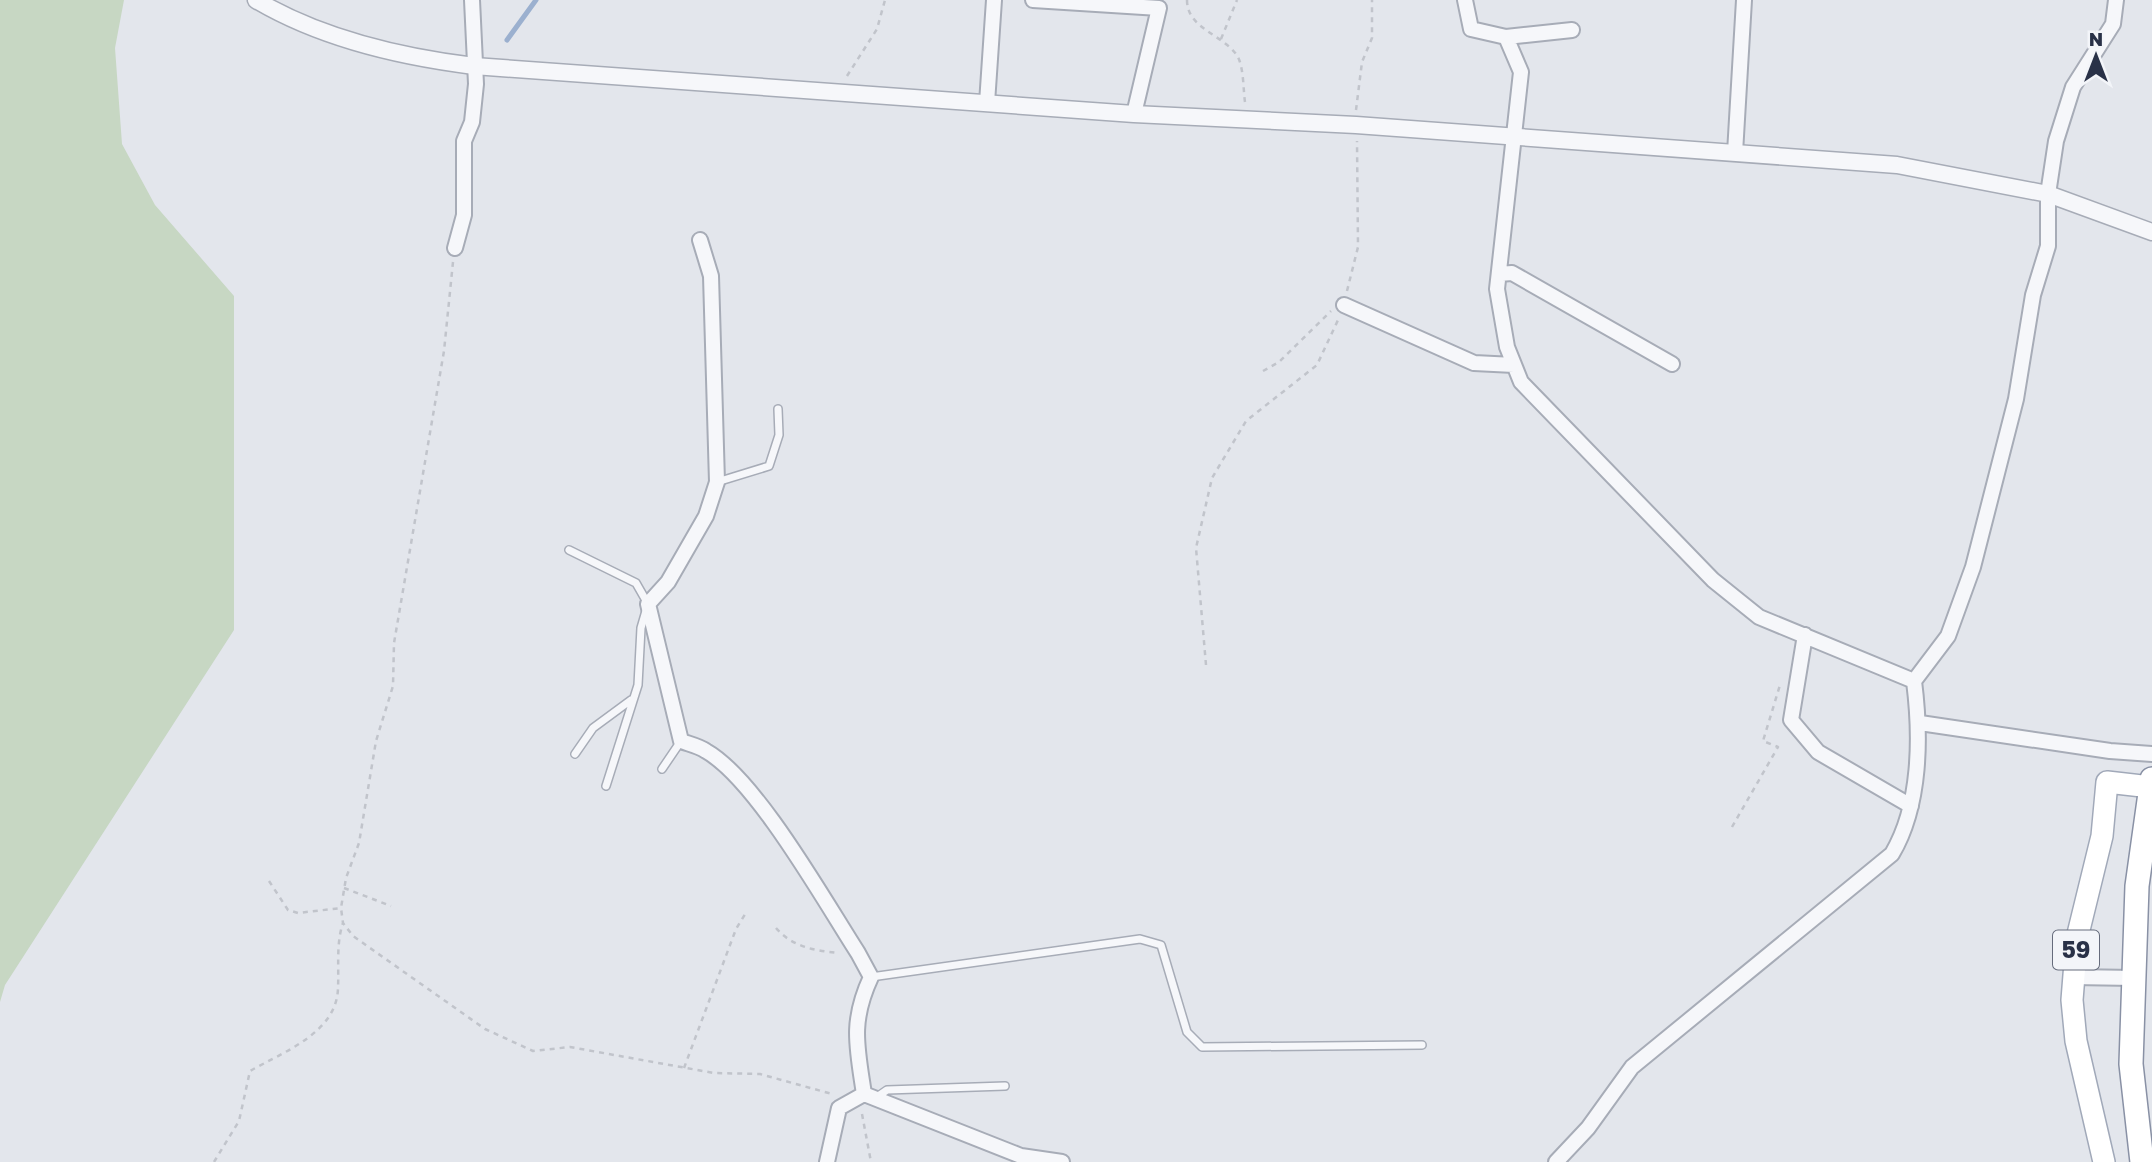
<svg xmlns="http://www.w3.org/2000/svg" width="2152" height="1162" font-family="'Golos Text',sans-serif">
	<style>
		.green { fill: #c7d7c3 }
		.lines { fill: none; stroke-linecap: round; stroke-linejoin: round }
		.stream { stroke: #9bb0cf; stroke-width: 5 }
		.service-casing { stroke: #a7acb7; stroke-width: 10 }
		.minor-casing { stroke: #a7acb7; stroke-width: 18 }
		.tertiary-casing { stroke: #a7acb7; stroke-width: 19 }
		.primary-casing { stroke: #a1a9b9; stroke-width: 24 }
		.trunk-casing { stroke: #8991a5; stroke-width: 26 }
		.path { stroke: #c1c4cb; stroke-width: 2.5; stroke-dasharray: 5 5; stroke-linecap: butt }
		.service { stroke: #f6f7fa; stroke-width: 7 }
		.minor { stroke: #f6f7fa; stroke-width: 14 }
		.tertiary { stroke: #f6f7fa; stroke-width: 16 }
		.primary { stroke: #fff; stroke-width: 21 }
		.trunk { stroke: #fff; stroke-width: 23 }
		.labels { text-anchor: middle; stroke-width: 6; stroke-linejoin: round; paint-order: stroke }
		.shield { fill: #f3f5f9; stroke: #666c7c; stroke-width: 2 }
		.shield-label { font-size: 23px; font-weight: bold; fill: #293147 }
	</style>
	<rect width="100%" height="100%" fill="#e3e6ec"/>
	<path class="green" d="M0 0H124L115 48 122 144 155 205 234 296V630L5 985 0 1002Z"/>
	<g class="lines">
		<path class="stream" d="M507 40 536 0"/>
		<g class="service-casing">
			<path id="service" d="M717 482 769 466 779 435 778 409
				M569 550 636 583 648 604 641 628 638 685 606 786
				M575 754 593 728 631 700
				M662 769 681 741
				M871 977 1140 939 1161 945 1187 1032 1202 1047 1422 1045
				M874 1099 887 1090 1005 1086"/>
		</g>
		<g class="minor-casing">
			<path id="minor" d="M1033 0 1159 8 1134 114
				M1465 0 1471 29 1506 37 1521 72 1497 289 1507 347 1521 382 1713 580 1759 617 1914 681
				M1506 37 1572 30
				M987 103 994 0
				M1735 153 1744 0
				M700 240 711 276 717 482 706 516 668 582 648 604 681 741C689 744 699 746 706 751 756 779 825 902 858 953L871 977C850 1022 857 1047 864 1094
				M455 248 464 215V141L472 122 476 84 472 0
				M1499 274 1512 273 1672 364
				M1344 305 1474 363 1514 365
				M1805 635 1791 720 1818 752 1911 806
				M1920 723 2110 751 2152 754
				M2073 977 2134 978
				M864 1094 1021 1156 1062 1162
				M827 1162 839 1108 864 1094
				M1556 1162 1588 1128 1632 1067 1892 854C1921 805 1921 736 1914 681L1948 636 1973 567 2016 399 2033 295 2048 246V194L2056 141 2073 87 2113 24 2116 0"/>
		</g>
		<g class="tertiary-casing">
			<path id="tertiary" d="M256 0C320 38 401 57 474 66L1134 114 1356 125 1897 165 2048 194 2152 232"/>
		</g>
		<g class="primary-casing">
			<path id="primary" d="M2104 1162 2076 1041 2072 1000 2077 938 2102 836 2107 782 2151 787"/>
		</g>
		<g class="trunk-casing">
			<path id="trunk" d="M2142 1162 2131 1064 2137 886 2152 779"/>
		</g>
		<path class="path" d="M1187 0C1187 28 1221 34 1236 54 1244 64 1243 89 1245 102
			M1221 39 1237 0
			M847 76 877 29 885 0
			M1356 110 1362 62 1372 38V0
			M453 262 444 351 394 643 393 686 376 741 359 843 346 878 341 908 343 923 353 936 485 1029 533 1051 570 1047 714 1073 760 1074 832 1094
			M1347 291 1358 247 1357 141
			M1263 371 1279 362 1331 311
			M1206 665 1196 548 1212 478 1246 421 1317 365 1338 320
			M1732 827 1778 747 1763 741 1780 685
			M269 881 288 910 298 913 341 908
			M344 888 391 906
			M776 928C792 947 816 951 839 953
			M684 1068 736 929 747 911
			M862 1114 871 1162
			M214 1162 239 1121 250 1071C283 1052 337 1033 338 988 339 967 336 943 343 923"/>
		<use href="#service" class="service"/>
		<use href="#minor" class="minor"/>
		<use href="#tertiary" class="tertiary"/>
		<use href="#primary" class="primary"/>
		<use href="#trunk" class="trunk"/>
	</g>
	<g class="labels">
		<rect class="shield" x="2053" y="930.5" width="46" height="39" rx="5"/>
		<g class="shield-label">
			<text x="2076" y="958">59</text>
		</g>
	</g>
	<g transform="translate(2096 56)" stroke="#f3f5f9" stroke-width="5" paint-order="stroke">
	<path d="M0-5L12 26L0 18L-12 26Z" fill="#293147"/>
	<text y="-10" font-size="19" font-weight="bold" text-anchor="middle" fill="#293147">N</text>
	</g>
</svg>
